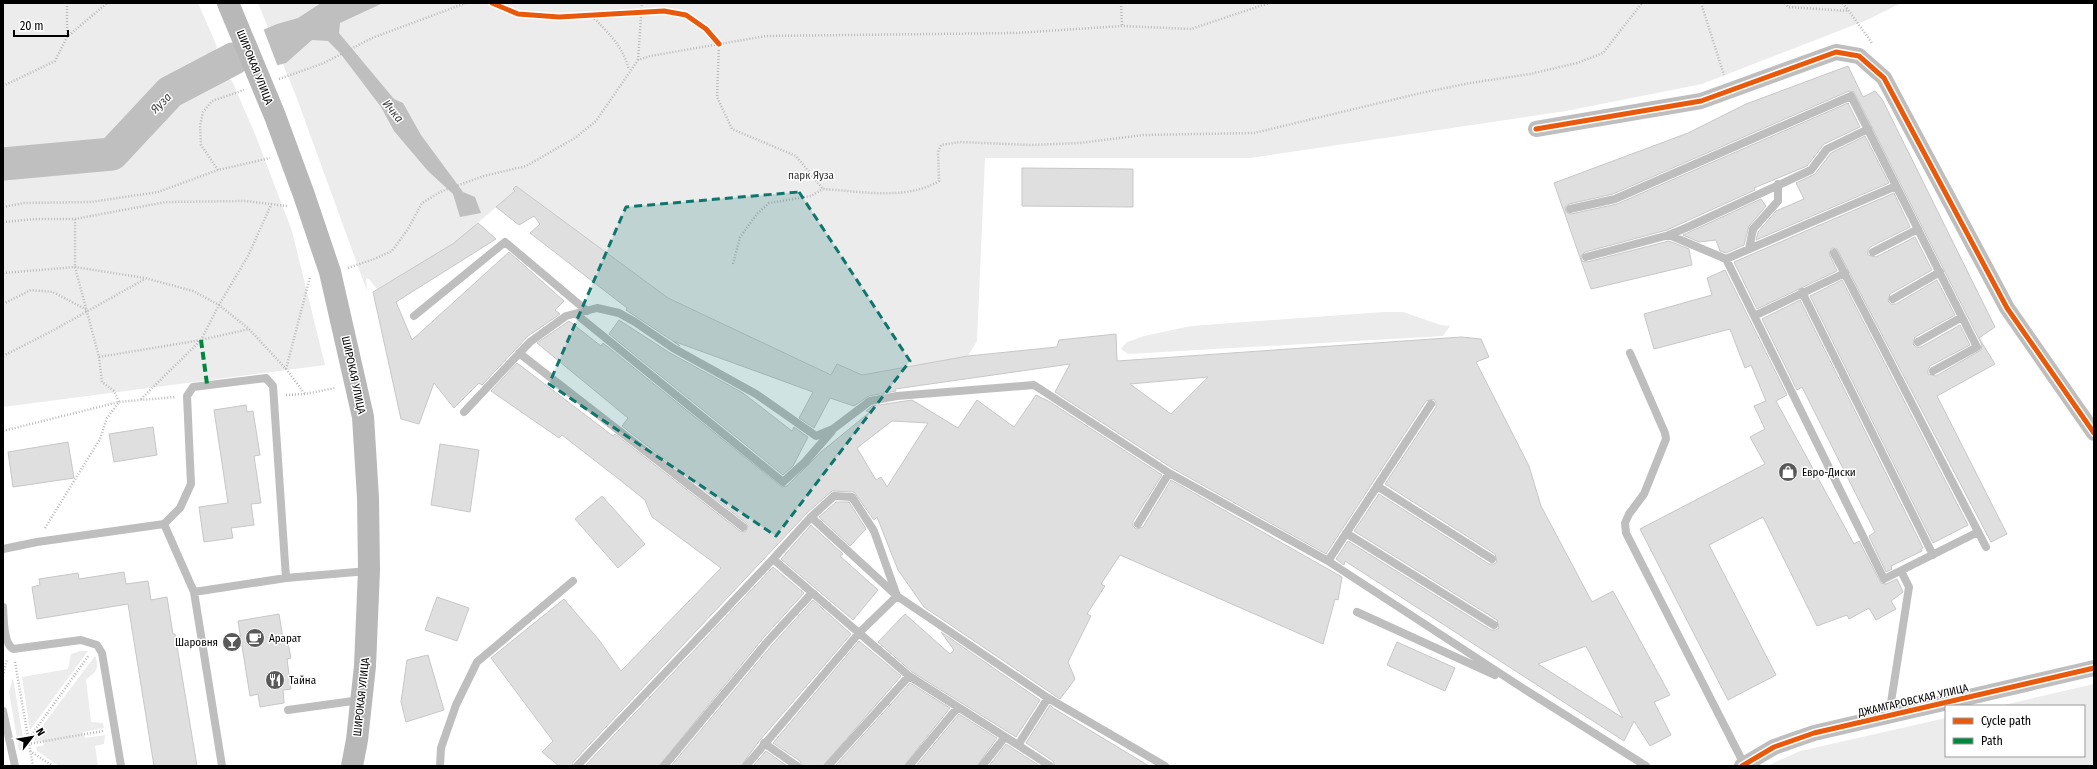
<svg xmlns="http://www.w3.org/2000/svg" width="2097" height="769" font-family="'Fira Sans Condensed',sans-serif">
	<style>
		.green { fill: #ececec }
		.water { fill: #bfbfbf }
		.pier { fill: #fff }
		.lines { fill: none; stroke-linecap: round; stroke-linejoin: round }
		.river { stroke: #bfbfbf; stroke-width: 33 }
		.building { fill: #dfdfdf; stroke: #c7c7c7; fill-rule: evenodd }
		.path { stroke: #b9b9b9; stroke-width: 2.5; stroke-dasharray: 1 2; stroke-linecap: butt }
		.service { stroke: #bebebe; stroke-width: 8 }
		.minor { stroke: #bebebe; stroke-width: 16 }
		.secondary { stroke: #b8b8b8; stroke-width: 22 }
		.quiet { stroke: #00873e; stroke-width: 4; stroke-dasharray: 8 4; stroke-linecap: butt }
		.cycleway-casing { stroke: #fff; stroke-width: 8 }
		.cycleway { stroke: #e8590c; stroke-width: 5 }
		.marked { fill: #0f766e; fill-opacity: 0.2; stroke: #0f766e; stroke-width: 3; stroke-dasharray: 8 5; stroke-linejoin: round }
		.labels { text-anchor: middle; stroke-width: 3; stroke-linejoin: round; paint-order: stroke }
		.street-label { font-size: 11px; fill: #000; stroke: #fff }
		.park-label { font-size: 11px; fill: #333; stroke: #fff }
		.poi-label { font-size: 11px; fill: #000; stroke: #fff; text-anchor: start }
		.water-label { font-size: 12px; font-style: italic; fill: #444; stroke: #fff }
	</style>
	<rect width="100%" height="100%" fill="#fff"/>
	<path class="green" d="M3 3H198L255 134 292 231 325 365 3 407Z
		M258 3H1901L1867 20 1702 84 1566 111 1250 158H985L977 341 968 356 862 375H831L668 298 519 188 454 243 377 289 369 279 366 278 367 291 296 96Z
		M1384 312H1403L1441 325 1450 326 1443 336 1128 354 1121 349 1127 342 1144 336 1191 326Z
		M80 651H88L30 730 22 677 68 669 71 654Z
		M95 656C100 667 96 673 86 679L91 722 103 723 104 728 83 732 85 738 105 735 104 744 95 746 98 766H59L37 751 36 747 44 745 42 740 35 741 34 737Z
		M13 678 25 750H19L9 692Z
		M2094 684V766H1767L1800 751 1946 718V756H2084V706H1999Z"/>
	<path class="water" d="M321 3H383L340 23 339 33 394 99 403 103 421 135 463 192 475 197 481 213 460 217 453 194 428 171 394 131 381 107 340 53 328 41 312 40 286 63 208 83 192 79 207 54 277 24 298 18Z"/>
	<path class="pier" d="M263 28 278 67 230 80 216 48Z"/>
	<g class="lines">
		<path class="river" d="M3 164 112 154 170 92 233 59"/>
	</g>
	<path class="building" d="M1848 66 1863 97 1875 91 1882 99 1995 327 1979 338 1995 364 1937 396 2007 534 1991 542 1837 249 1832 248 1829 253 1837 271 1757 309 1734 262 1894 193 1910 227 1870 247 1868 251V255L1876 257 1915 237 1932 270 1890 294 1888 301 1891 304H1896L1937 280 1955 315 1915 337 1913 344 1916 347H1921L1960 325 1970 345 1930 366 1928 370V374L1936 376 1981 350 1982 345 1854 92 1849 91 1613 194 1569 204 1565 207 1566 212 1571 214 1617 204 1848 103 1860 127 1824 144 1807 166 1754 188 1755 190 1667 230 1585 252 1581 256 1582 261 1587 262 1669 241 1689 249 1692 265 1591 289 1554 183 1688 133 1746 104Z
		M1865 136 1889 183 1756 240 1758 232 1776 211 1804 199 1796 183 1815 174 1831 153Z
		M1022 168 1133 169V207L1022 206Z
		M516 186 668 298 831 375 837 364 862 375 968 356 1057 347 1059 340 1116 334 1117 361 1461 337 1481 339 1489 357 1476 362 1529 466 1541 506 1592 602 1613 591 1670 695 1654 702 1671 735 1650 746 1634 721 1624 741 1345 561 1344 565 1336 559 1348 541 1491 630H1496L1499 628 1497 620 1354 531 1379 494 1489 564H1494L1497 562 1495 554 1385 484 1436 407V402L1434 399 1426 401 1326 554 1172 468 1055 392 1070 364 895 389 896 391 869 396 854 406 830 398 814 428 799 418 813 392 673 341 680 346 676 343 626 310 627 308 530 233 540 224 534 216 519 225 496 207 515 191 513 189ZM1208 377 1171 414 1130 384ZM1586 646 1623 718 1538 664Z
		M1761 199 1766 206 1749 226 1744 245 1726 253 1720 251 1716 240 1699 242 1683 235Z
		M478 223 496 239 396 302 412 340 509 252 564 301 555 310 560 314 528 336 482 385 479 383 454 408 434 383 419 424 401 419 373 292 454 243Z
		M1725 270 1787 395 1776 401 1854 544 1859 541 1881 583 1886 584 1897 579 1903 592 1891 601 1896 609 1876 620 1869 608 1849 619 1847 615 1817 626 1763 517 1709 545 1776 675 1728 700 1640 529 1765 464 1750 437 1765 429 1754 406 1766 401 1751 365 1745 368 1730 329 1654 349 1644 314 1712 295 1707 278Z
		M1842 280 1968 525 1933 543 1810 296Z
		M1800 300 1923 548 1921 549 1922 551 1891 566 1892 569 1886 572 1869 536 1875 532 1802 387 1797 390 1762 319Z
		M619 320 670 353 743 393 792 431 794 427 808 437 793 466 783 475 609 334Z
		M569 321 601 346 603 343 782 487 787 486 821 452 870 412 866 411 872 406 912 400 958 428 977 400 1014 427 1036 395 1050 402 1162 475 1133 521V526L1136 529 1143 527 1171 480 1342 577 1338 600 1335 599 1323 644 1120 555 1101 584 1105 586 1087 614 1091 616 1068 662 1075 679 1060 699 924 607 898 570 877 517 874 520 854 492 832 491 807 513 573 762 572 766H559L542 752 553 741 491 658 564 599 599 640 621 671 721 568 652 517 645 500 620 480 562 435 559 438 491 391 517 363 613 436 615 434 740 531 745 532 748 527 746 523 622 426 628 418 537 343ZM892 421 928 423 887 487 881 477 876 480 857 448Z
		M246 405 247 412 253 411 260 455 254 456 261 503 251 504 254 525 231 528 233 538 204 542 199 507 228 503 214 410Z
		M153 427 157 455 114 462 109 434Z
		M68 442 74 478 13 487 8 452Z
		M440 444 479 450 470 512 431 505Z
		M602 496 645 544 618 568 575 519Z
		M836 502H849L866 529 850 546 819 517Z
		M811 525 843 554 840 556 878 590 853 620 781 559Z
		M773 567 804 593 764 637 659 766H585Z
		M124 572 126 584 148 581 151 600 167 597 173 634H175L197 766H154L128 604 37 619 32 587 40 585 39 579 78 573 79 579Z
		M437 597 469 608 457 641 425 630Z
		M813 600 851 634 760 740 741 766H671L772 645Z
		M279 614 284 644 288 643 291 658 287 659 291 689 283 690 284 703 260 707 258 694 250 696 238 621Z
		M905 614 950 654 954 650 941 632 1040 700 1016 737 912 672 878 642Z
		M859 641 901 676 823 766H802L800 761 773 743Z
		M1397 642 1455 668 1445 691 1387 665Z
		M428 655 444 710 406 722 401 702 407 660Z
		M910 683 950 708 904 766H835Z
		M1050 705 1053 708 1149 766H1055L1053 761 1026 743Z
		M959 714 997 738 977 766H916Z
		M1006 744 1015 750 1040 766H989Z
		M766 751 787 766H753Z"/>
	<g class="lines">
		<path class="path" d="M1121 3 1122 26
			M1701 3 1724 75
			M1785 3 1788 7 1849 11
			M1843 3 1872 43
			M590 14C608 33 622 44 629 70
			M67 37V3
			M719 44 717 97 732 129 796 156 823 189C859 191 906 201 939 181L938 152 941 145 960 142 1030 145 1080 143 1143 135 1254 133 1421 93 1470 83 1530 74 1577 63 1603 53 1642 3
			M638 60 642 3
			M279 79 324 63 372 38 466 3
			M3 86 55 61 67 37 107 3
			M218 170 201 145 200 126 203 112 212 101 244 90
			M3 207 24 203 91 202 158 192 218 170 270 158
			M3 222 36 219H75L166 202 246 201 287 206
			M733 264 740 237 757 214 769 203 811 196 823 189
			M348 268 374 259 392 251 408 229 422 203 442 191 484 176 526 166 575 138 596 121 638 60 650 56 766 36 1016 33 1122 26 1191 29 1269 3
			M3 273 75 267 145 278 193 291 219 305 249 329 286 369 305 394
			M3 304 31 290 53 292 87 310
			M3 356 52 331 145 279
			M99 357 201 340 249 329
			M286 369 310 277
			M286 395 305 394 335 388
			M141 399 201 340 219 305 248 256 271 205
			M3 431 119 402 175 397
			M45 528 100 439 107 418 119 402 114 391 102 382 99 357 75 267V219
			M15 662 33 766
			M3 676 7 659
			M28 740 89 655
			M28 744 103 731
			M30 751 53 766"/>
		<path class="service" d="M1570 209 1615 199 1851 96 1977 347 1933 371
			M1669 235 1726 259 1884 579 1978 532
			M1749 249 1753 229 1778 201V184
			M1873 252 1918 229
			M1834 253 1986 547
			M1586 257 1669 235 1688 227 1811 170 1827 149 1868 129
			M1726 259 1896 186
			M1802 292 1933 555
			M1893 299 1940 272
			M576 314 783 482 805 462 832 431
			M414 316 505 242 587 311
			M1754 316 1845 273
			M1918 342 1962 317
			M519 353 743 527
			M1630 353 1665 433 1666 439 1644 494 1629 514 1625 523 1626 533 1744 764
			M464 412 530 342 566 316 597 308 619 313 635 322 673 348 756 394 816 436 833 429 870 401 897 396 1034 385 1169 473 1328 561 1521 687 1646 766
			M1377 486 1492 559
			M811 517 896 595
			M164 524 194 592 222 766
			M1138 524 1169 473
			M1346 533 1494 625
			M3 549 37 542 164 524 180 508 191 484 187 396 193 387 266 378 273 386 286 578
			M773 559 811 517 834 496 852 497 874 531 897 596
			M1328 561 1431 404
			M194 592 286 578 368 571
			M3 607C4 619 3 642 13 649L81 640 97 645 102 653 121 766
			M1357 612 1495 675
			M288 710 360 700
			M3 711 15 766
			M1889 715 1909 587 1901 571
			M764 743 797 766
			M1018 745 1050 766
			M440 766 441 748 456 705 477 662 573 581
			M577 766 773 559 909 676 1018 745 1048 698
			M664 766 768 641 811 594
			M746 766 859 633 897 596 1048 698 1165 766
			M828 766 909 676
			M909 766 958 707
			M982 766 1005 737"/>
		<path class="minor" d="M1536 129 1701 101 1836 52 1859 56 1884 78 2007 308 2094 433
			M1742 766 1774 747 1814 733 2094 668"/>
		<path class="secondary" d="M228 3 275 116 304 195 330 272 363 417 368 498 369 570 365 666 357 740 352 766"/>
		<path class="quiet" d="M201 340 207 384"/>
		<g class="cycleway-casing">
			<path id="cycleway" d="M492 3 518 14 559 17 664 11 686 15 706 29 719 44
				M1536 129 1701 101 1836 52 1859 56 1884 78 2007 308 2094 433
				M1742 766 1774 747 1814 733 2094 668"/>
		</g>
		<use href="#cycleway" class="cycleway"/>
	</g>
	<path class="marked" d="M799 192 910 361 776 536 549 384 626 207Z"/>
	<defs>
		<g id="shop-disc" transform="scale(1)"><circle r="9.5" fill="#595959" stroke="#fff"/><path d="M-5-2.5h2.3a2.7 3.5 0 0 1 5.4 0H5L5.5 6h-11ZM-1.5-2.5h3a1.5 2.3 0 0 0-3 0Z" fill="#fff"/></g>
		<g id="cafe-disc" transform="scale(1)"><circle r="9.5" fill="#595959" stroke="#fff"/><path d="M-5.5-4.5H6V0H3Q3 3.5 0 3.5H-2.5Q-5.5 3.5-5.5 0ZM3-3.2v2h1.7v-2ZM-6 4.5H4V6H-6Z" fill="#fff"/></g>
		<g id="bar-disc" transform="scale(1)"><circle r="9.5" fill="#595959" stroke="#fff"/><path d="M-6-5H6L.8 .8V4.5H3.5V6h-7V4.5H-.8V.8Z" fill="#fff"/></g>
		<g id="restaurant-disc" transform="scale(1)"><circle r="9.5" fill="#595959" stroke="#fff"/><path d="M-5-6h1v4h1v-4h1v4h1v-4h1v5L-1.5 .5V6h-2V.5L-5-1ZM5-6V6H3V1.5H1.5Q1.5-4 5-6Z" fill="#fff"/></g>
	</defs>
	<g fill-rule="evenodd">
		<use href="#shop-disc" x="1788" y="472"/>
		<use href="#cafe-disc" x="255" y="638"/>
		<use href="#bar-disc" x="232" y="642"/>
		<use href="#restaurant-disc" x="275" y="680"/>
	</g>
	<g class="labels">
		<g class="street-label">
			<text transform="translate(255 67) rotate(68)" y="4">ШИРОКАЯ УЛИЦА</text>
			<text transform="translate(354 375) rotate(78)" y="4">ШИРОКАЯ УЛИЦА</text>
			<text transform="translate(361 697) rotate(-84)" y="4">ШИРОКАЯ УЛИЦА</text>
			<text transform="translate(1913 700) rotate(-13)" y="4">ДЖАМГАРОВСКАЯ УЛИЦА</text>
		</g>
		<g class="park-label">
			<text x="811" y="179">парк Яуза</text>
		</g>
		<g class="poi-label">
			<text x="1802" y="476">Евро-Диски</text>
			<text x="269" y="642">Арарат</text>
			<text x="218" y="646" text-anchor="end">Шаровня</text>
			<text x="289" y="684">Тайна</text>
		</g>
		<g class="water-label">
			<text transform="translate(161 103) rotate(-45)" y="4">Яуза</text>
			<text transform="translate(393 111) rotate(51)" y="4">Ичка</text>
		</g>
	</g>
	<rect width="2097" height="769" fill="none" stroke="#000000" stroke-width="8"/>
	<rect x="1945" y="705" width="140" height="52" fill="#ffffff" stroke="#999999"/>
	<rect x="1953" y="718" width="20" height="6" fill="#e8590c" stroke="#999999"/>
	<text x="1981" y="725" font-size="12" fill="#000000">Cycle path</text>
	<rect x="1953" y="738" width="20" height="6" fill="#00873e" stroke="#999999"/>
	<text x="1981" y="745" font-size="12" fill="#000000">Path</text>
	<g transform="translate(32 737) rotate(59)" stroke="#ffffff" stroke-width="3" paint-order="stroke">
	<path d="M0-3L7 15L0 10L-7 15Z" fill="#000000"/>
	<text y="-6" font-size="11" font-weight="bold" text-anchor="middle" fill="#000000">N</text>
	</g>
	<path d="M14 30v6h54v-6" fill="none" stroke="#000000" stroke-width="2"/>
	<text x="20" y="30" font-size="12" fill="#000000" stroke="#ffffff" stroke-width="3" paint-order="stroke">20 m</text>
</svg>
